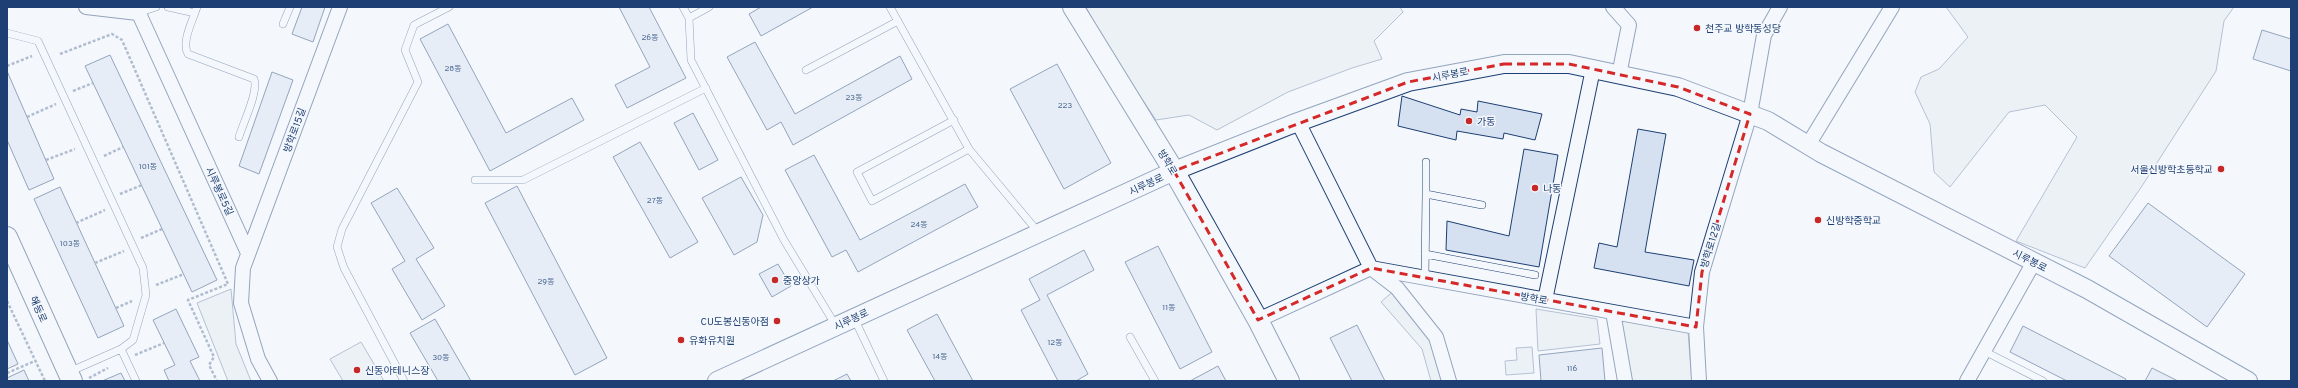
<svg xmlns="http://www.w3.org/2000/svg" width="2298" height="388" font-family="Overpass,'Noto Sans KR',sans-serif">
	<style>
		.green { fill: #e3e9f0; stroke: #687fa3 }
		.parking { fill: #e3e8f0; stroke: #687fa3 }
		.building { fill: #d5e0f0; stroke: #1d3f73 }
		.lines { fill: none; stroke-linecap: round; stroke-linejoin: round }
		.service-casing { stroke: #1d3f73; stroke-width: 8 }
		.minor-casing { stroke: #1d3f73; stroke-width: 16 }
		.tertiary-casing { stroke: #1d3f73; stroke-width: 20 }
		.secondary-casing { stroke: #1d3f73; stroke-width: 22 }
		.path { stroke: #5e769c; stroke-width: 2.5; stroke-dasharray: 3 2; stroke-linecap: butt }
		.service { stroke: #f4f7fb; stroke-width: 7 }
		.minor { stroke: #f4f7fb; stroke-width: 14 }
		.tertiary { stroke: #f4f7fb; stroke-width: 18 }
		.secondary { stroke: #f4f7fb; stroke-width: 20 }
		.marked { fill: none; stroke: #d62828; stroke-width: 3; stroke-dasharray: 8 5; stroke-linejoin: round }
		.poi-dot { fill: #c62828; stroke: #f4f7fb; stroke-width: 1.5 }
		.labels { text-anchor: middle; stroke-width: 3; stroke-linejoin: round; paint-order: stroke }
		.number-label { font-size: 8px; fill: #4b6792 }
		.poi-label { font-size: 10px; fill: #1d3f73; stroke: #f4f7fb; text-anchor: start }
		.street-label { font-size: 10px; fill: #1d3f73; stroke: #f4f7fb }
	</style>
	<rect width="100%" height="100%" fill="#f4f7fb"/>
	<path class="green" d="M1086 7H1400L1403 12 1374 41 1382 59 1352 68 1288 92 1217 130 1189 115 1156 120 1107 47Z
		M1946 7H2234L2224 21 2216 71 2142 186 2085 268 2016 241 2077 137 2045 105 2009 112 1950 187 1934 172 1930 124 1915 92 1921 77 1939 69 1968 37Z
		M231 289 236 344 251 381H228L197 303Z
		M1621 320 1688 332 1692 381H1632Z
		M361 342 384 381H343L330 359Z"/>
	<path class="parking" d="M1397 288 1436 337 1448 381H1431L1422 349 1381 302Z
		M1536 309 1597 319 1600 344 1538 351Z
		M1532 347 1534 373 1506 375 1505 361 1517 360 1516 348Z"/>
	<path class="building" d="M302 7H325L313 42 292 34Z
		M619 7H649L686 78 627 108 615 85 650 67Z
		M761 7H813L761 36 749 14Z
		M448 24 506 133 572 98 584 120 490 171 420 39Z
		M2262 30 2291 39V71L2253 59Z
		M755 42 795 114 900 56 912 79 793 145 781 122 767 130 727 57Z
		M110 55 217 280 192 292 85 66Z
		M1057 64 1111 163 1064 189 1010 89Z
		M7 71 54 179 29 190 7 140Z
		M272 72 293 80 259 174 239 166Z
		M1402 96 1460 115 1461 109 1477 112 1478 101 1542 114 1535 140 1504 133 1503 139 1457 131 1456 140 1398 126Z
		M693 113 718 160 699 170 674 123Z
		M1638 129 1666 134 1645 252 1694 260 1689 286 1594 268 1599 243 1617 247Z
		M640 142 698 242 670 258 613 157Z
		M1524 149 1558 155 1539 267 1446 250 1447 221 1509 236Z
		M814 155 860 240 965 184 978 207 858 272 846 250 832 257 785 170Z
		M741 177 763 215 757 242 734 255 702 198Z
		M517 186 607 358 575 375 485 203Z
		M60 187 124 326 98 338 34 199Z
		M397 188 434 248 416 259 445 306 422 320 392 269 405 261 371 203Z
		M2148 203 2245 274 2207 327 2109 256Z
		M1158 246 1212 352 1180 369 1125 262Z
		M1084 250 1094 270 1047 295 1088 374 1076 381H1058L1021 310 1040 300 1029 279Z
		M778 264 791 286 772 297 759 274Z
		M176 309 199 357 190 361 200 381H169L164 370 175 365 153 320Z
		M937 314 973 381H935L907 330Z
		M435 319 471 381H438L410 333Z
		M1357 325 1385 381H1352L1330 338Z
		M2023 326 2126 379 2125 381H2067L2010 352Z
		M7 340 18 364 7 369Z
		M1602 348 1605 381H1541L1539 355Z
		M1218 366 1226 381H1190Z
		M2152 368 2178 381H2145Z
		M24 370 29 381H7V378Z
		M121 373 125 381H102Z
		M847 374 851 381H833Z"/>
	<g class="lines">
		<g class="service-casing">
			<path id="service" d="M168 7 195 13
				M197 7C193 20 181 42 188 54L254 79C259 91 243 123 239 137
				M683 7 689 18 691 60 784 240 836 326
				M890 7 969 149 1039 233
				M138 13 156 7
				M689 18 709 7
				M283 24 290 7
				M7 33 38 41 143 268 146 295 133 340 121 349 69 372
				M806 70 898 21
				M954 120 857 172 872 201 969 149
				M475 180H523L706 88
				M1426 194V162
				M1425 254 1535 275
				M1425 278 1426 194 1482 205
				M854 318 884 381
				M1130 337 1155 381
				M121 349 136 381
				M1984 351 2043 381
				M404 381 344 268 337 247 342 229 418 82 405 50 414 25 449 7"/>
		</g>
		<g class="minor-casing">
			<path id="minor" d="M86 7 138 13
				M136 7 248 253
				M1613 7 1629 25 1619 75
				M1298 122 1371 268 1397 288 1436 337 1449 381
				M1808 145 1892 7
				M1545 300 1593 69
				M1613 312 1625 381
				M1258 320 1371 268 1696 327
				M270 381 258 359 241 303 243 268 340 7
				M1699 381 1696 327 1702 272 1750 114 1764 35 1780 7
				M1967 381 2034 262"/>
		</g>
		<g class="tertiary-casing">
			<path id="tertiary" d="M717 381 1174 171 1290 125 1408 82 1504 64H1569L1678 87 1768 121 1821 153 2087 289 2248 381"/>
		</g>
		<g class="secondary-casing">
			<path id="secondary" d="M1073 7 1174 171 1258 320 1289 381
				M7 237 72 381"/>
		</g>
		<path class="path" d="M60 54 112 34 122 40 228 284 188 300 214 357 209 365 217 381
			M7 66 32 56
			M73 91 93 83
			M27 117 56 104
			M104 156 123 147
			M46 160 75 149
			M120 194 142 185
			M76 223 105 210
			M141 238 162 229
			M95 263 124 251
			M156 285 184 274
			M7 301 45 381
			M116 308 132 301
			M135 355 164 343
			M7 373 35 361
			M89 378 108 368"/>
		<use href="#service" class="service"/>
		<use href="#minor" class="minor"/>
		<use href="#tertiary" class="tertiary"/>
		<use href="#secondary" class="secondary"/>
	</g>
	<path d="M0 0H2298V388H0ZM1504 64H1569L1678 87 1750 114 1702 272 1696 327 1371 268 1258 320 1174 171 1408 82Z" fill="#f4f7fb" fill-opacity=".55" fill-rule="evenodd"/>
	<path class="marked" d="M1504 64H1569L1678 87 1750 114 1702 272 1696 327 1371 268 1258 320 1174 171 1408 82Z"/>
	<g class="poi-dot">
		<circle cx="1697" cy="28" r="4"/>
		<circle cx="1469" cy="121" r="4"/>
		<circle cx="2221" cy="169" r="4"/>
		<circle cx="1535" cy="188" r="4"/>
		<circle cx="1818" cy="220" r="4"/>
		<circle cx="775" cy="280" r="4"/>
		<circle cx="777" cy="321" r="4"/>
		<circle cx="681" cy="340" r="4"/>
		<circle cx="357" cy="370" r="4"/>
	</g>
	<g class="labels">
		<g class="number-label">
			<text x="650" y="40">26동</text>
			<text x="453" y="71">28동</text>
			<text x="854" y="100">23동</text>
			<text x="1065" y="108">223</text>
			<text x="148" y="169">101동</text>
			<text x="655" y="203">27동</text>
			<text x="919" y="227">24동</text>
			<text x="70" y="246">103동</text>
			<text x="546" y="284">29동</text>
			<text x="1169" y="310">11동</text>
			<text x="1055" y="345">12동</text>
			<text x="940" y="359">14동</text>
			<text x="441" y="360">30동</text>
			<text x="1572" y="371">116</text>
		</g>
		<g class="poi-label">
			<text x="1705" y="32">천주교 방학동성당</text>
			<text x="1477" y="125">가동</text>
			<text x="2213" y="173" text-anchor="end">서울신방학초등학교</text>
			<text x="1543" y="192">나동</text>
			<text x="1826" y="224">신방학중학교</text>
			<text x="783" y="284">중앙상가</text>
			<text x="769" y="325" text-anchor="end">CU도봉신동아점</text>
			<text x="689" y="344">유화유치원</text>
			<text x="365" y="374">신동아테니스장</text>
		</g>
		<g class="street-label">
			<text transform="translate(1450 74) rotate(-11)" y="4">시루봉로</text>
			<text transform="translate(294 130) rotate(-70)" y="4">방학로15길</text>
			<text transform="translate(1168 162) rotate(59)" y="4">방학로</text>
			<text transform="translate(1146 184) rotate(-25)" y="4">시루봉로</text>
			<text transform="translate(220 191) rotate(65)" y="4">시루봉로5길</text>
			<text transform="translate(1710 245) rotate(-73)" y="4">방학로12길</text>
			<text transform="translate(2030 260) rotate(27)" y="4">시루봉로</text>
			<text transform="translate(1534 298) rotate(10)" y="4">방학로</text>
			<text transform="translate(39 309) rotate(66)" y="4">해등로</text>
			<text transform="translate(851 319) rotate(-25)" y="4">시루봉로</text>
		</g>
	</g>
	<rect width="2298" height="388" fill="none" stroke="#1d3f73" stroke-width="16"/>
</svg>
